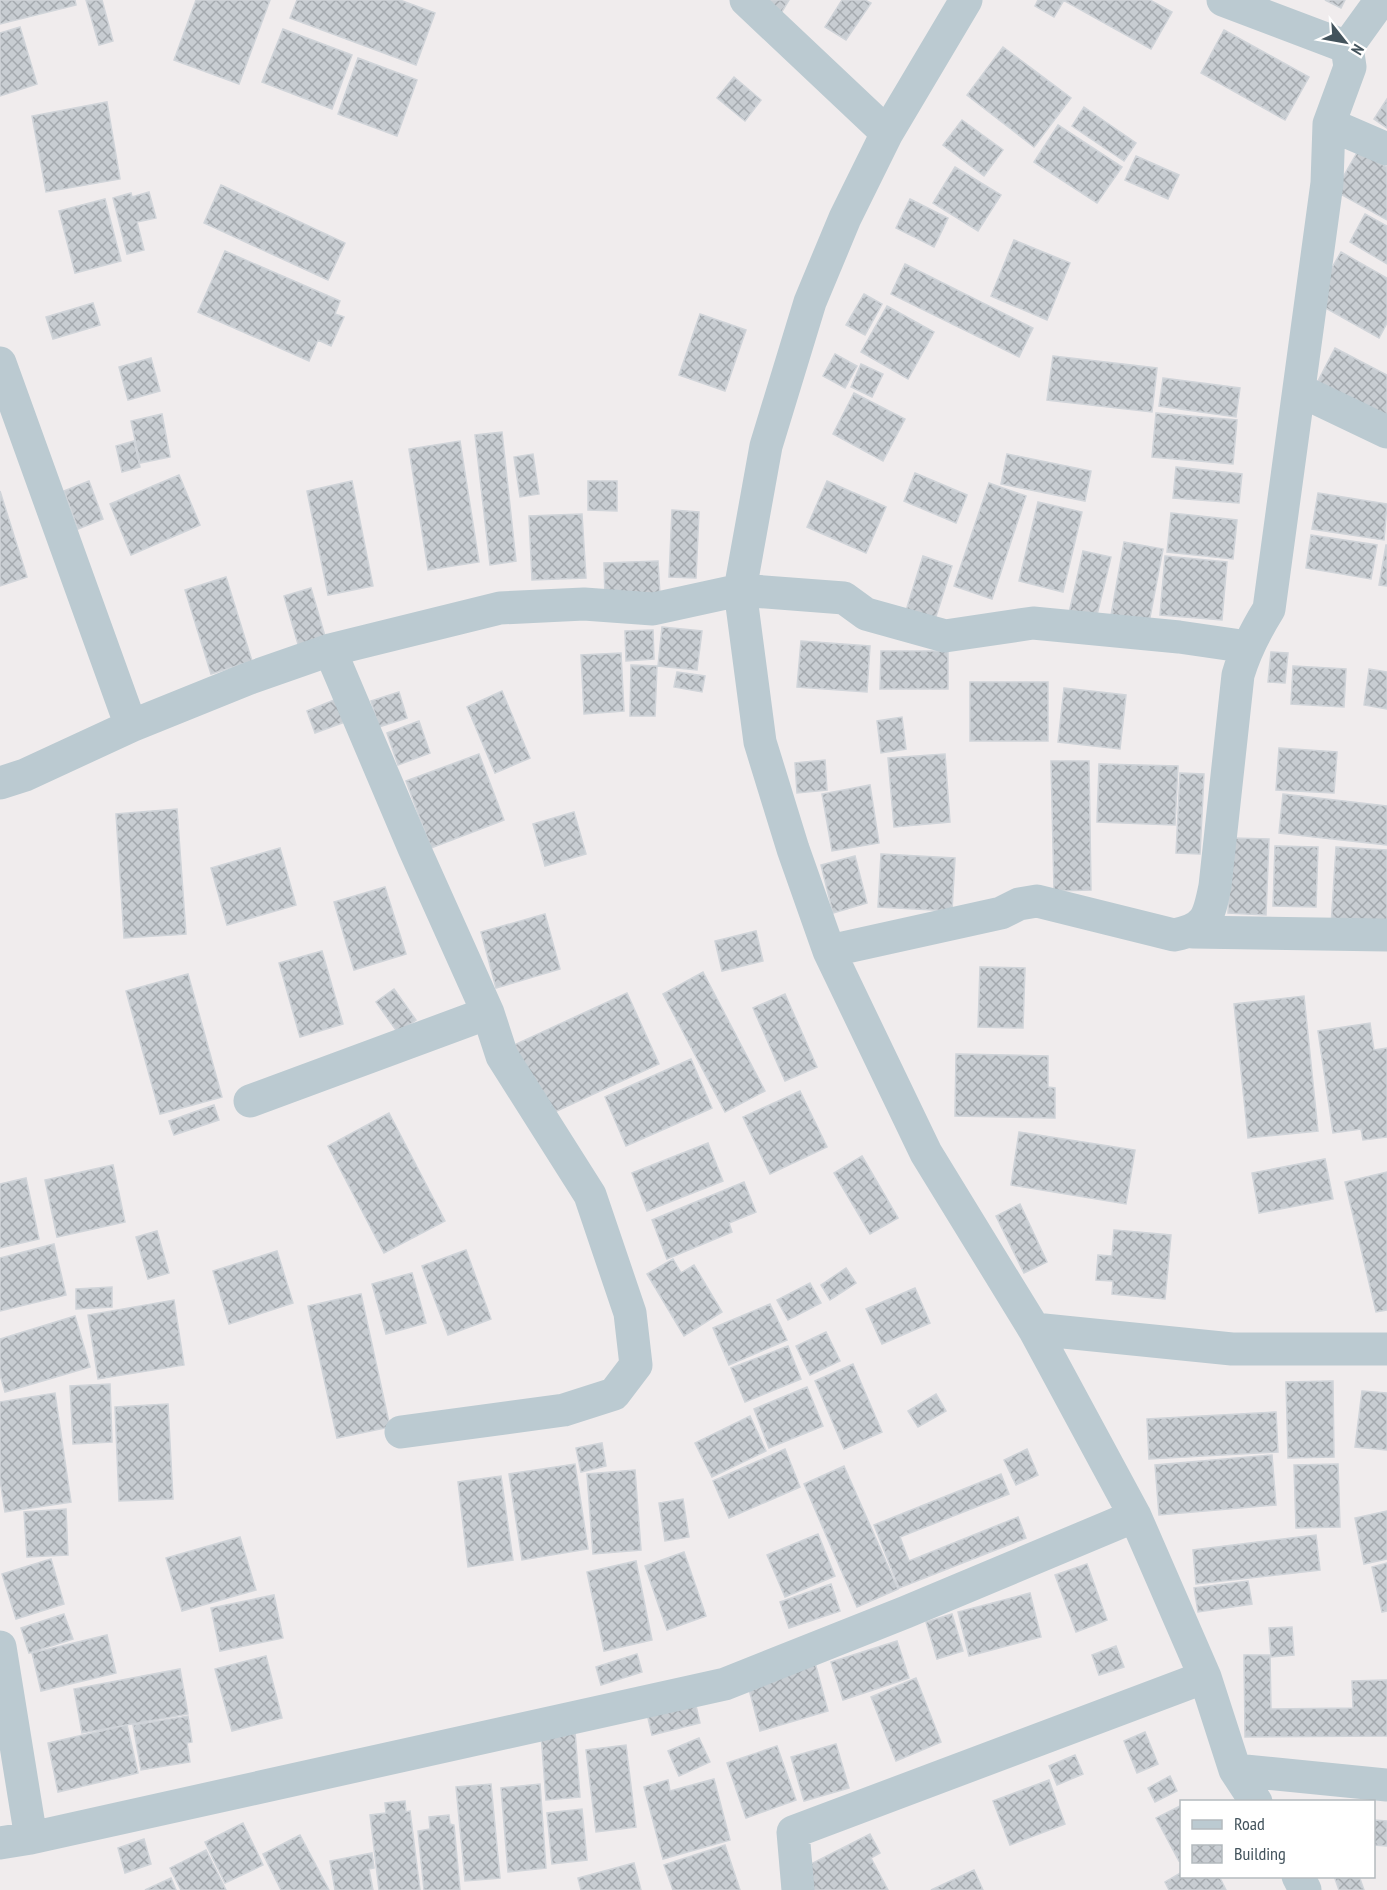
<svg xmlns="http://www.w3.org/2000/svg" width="1387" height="1890" font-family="'PT Sans Narrow',sans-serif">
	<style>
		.building { fill: url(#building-cross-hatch); stroke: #d0d4d9; stroke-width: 1.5 }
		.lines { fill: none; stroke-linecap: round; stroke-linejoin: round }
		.minor { stroke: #bbcad1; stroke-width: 33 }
	</style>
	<defs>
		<pattern id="building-cross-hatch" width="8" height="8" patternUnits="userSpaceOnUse" patternTransform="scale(1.5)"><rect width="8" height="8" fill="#c8cdd2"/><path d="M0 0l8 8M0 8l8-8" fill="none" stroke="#a4a9ae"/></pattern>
	</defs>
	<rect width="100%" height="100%" fill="#f0eced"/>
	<path class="building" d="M0 0H75L76 5 0 24Z
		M86 0H102L113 41 99 45Z
		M196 0H270L239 84 174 60Z
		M297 0H400L435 13 416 65 290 18Z
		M755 0H789L780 15Z
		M842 0H865L871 3 846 40 825 27Z
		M1038 0H1064L1054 17 1035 6Z
		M1063 0H1150L1172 12 1151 49Z
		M1325 0H1345L1341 8Z
		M20 27 37 84 0 96V33Z
		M283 29 352 55 332 109 262 82Z
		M1224 30 1309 77 1285 120 1201 73Z
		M1003 47 1071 98 1034 147 967 95Z
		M358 58 417 80 397 136 338 114Z
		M734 77 761 100 745 121 717 98Z
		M1387 99V128L1374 119Z
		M107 102 120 179 46 192 32 116Z
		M1084 107 1136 143 1124 161 1072 126Z
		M962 120 1003 150 984 176 943 145Z
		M1058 125 1122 167 1097 203 1034 162Z
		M1358 151 1387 167V220L1335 191Z
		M1136 156 1179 175 1168 199 1125 180Z
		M955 167 1001 195 978 231 933 203Z
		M221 185 345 243 328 280 204 223Z
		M149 192 156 218 137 222 144 250 127 254 113 198 131 193 132 197Z
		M105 199 121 261 75 273 59 211Z
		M910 199 948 218 934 247 896 228Z
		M1365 214 1387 226V264L1350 242Z
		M1014 240 1070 263 1047 320 991 296Z
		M225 251 340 301 335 314 344 317 331 346 318 340 309 361 198 312Z
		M1341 252 1387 278V323L1379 338 1313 301Z
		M905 264 1033 328 1019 357 891 294Z
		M864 294 882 304 865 335 846 325Z
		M93 303 100 325 53 339 46 317Z
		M887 306 934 332 908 379 861 352Z
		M700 314 746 330 725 391 679 375Z
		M1335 348 1387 375V422L1316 385Z
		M835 354 857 366 845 388 823 376Z
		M1053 356 1157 368 1152 412 1047 400Z
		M151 358 160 391 128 400 119 367Z
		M861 364 883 374 872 397 851 387Z
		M1163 378 1240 388 1236 417 1159 406Z
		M854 393 905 419 883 461 833 434Z
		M1156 413 1237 420 1233 464 1152 457Z
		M162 414 170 457 140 463 131 421Z
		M502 432 516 561 490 565 475 435Z
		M134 441 140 467 122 472 116 446Z
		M460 441 479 562 428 570 409 449Z
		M533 454 539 494 520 497 514 457Z
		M1007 454 1091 471 1085 501 1001 484Z
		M1176 467 1242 474 1239 503 1173 498Z
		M915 473 967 495 956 523 904 501Z
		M179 475 200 525 131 555 110 504Z
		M89 481 103 519 78 529 64 491Z
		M352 481 373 586 328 595 307 491Z
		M588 481H617V511L588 510Z
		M827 481 886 507 866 553 807 527Z
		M989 483 1026 496 992 599 954 586Z
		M0 491 27 577 0 586Z
		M1318 493 1387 504 1384 540 1312 529Z
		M1038 502 1082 512 1063 592 1019 581Z
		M672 510 699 512 696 578 669 577Z
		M1171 513 1237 520 1233 559 1167 552Z
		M582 514 586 578 532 580 529 516Z
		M1311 535 1377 545 1371 579 1306 568Z
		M1124 542 1163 549 1148 628 1110 621Z
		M1386 545H1387V586L1379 585Z
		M1083 551 1111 557 1096 619 1069 613Z
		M923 556 952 566 933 626 904 617Z
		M1165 556 1227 562 1222 620 1160 615Z
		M658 561 660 595 605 598 604 563Z
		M226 577 252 661 211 674 185 590Z
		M311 588 327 643 300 651 284 596Z
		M662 627 702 631 697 670 658 666Z
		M653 630 654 659 626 661 625 631Z
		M801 641 870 646 867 692 797 687Z
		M881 651H948V689H880Z
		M1271 652 1288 653 1285 683 1268 682Z
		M621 653 624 711 584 714 581 655Z
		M631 665 657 666 655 716H630Z
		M1293 666 1346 669 1344 707 1291 704Z
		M1369 669 1387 672V709L1364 705Z
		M677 672 705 676 702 692 674 687Z
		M970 682H1048V741H970Z
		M1064 688 1126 695 1120 749 1058 742Z
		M502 691 530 758 495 773 467 707Z
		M399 692 407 718 379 727 371 701Z
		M344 696 353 719 315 733 307 711Z
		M902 717 906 749 881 753 877 721Z
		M419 721 430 753 398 765 387 733Z
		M1279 748 1337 752 1334 793 1276 790Z
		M479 754 504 820 431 848 406 781Z
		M945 754 950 822 894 827 888 758Z
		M825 760 827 790 797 793 795 763Z
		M1051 761H1089L1091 890 1054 891Z
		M1099 764 1178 766 1175 825 1097 822Z
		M1180 773 1204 774 1200 854 1176 853Z
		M870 785 879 843 832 851 822 794Z
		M1283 794 1387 806V845L1279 833Z
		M177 809 186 934 124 938 116 814Z
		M574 812 586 854 545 866 533 824Z
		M1232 838 1269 839 1266 915 1228 913Z
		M1275 846 1318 847 1316 907 1273 906Z
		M1336 847 1387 850V929L1331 926Z
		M280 848 296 905 227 925 211 868Z
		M881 854 955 858 952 911 878 907Z
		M855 856 867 903 833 913 821 865Z
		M385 887 406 954 354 970 334 902Z
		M545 914 560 969 496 988 481 932Z
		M756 931 763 961 722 971 715 941Z
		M322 951 343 1024 300 1037 279 963Z
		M980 967 1025 968 1023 1028 978 1027Z
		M703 972 765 1091 725 1112 663 994Z
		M188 974 222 1097 160 1114 126 991Z
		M394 989 416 1020 398 1033 376 1002Z
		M627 993 659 1064 546 1116 514 1045Z
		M785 994 817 1067 785 1081 753 1008Z
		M1304 996 1318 1131 1248 1138 1234 1004Z
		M1370 1023 1374 1050 1387 1048V1137L1363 1140 1361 1129 1333 1133 1318 1031Z
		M956 1054 1048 1056V1087L1055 1088V1118L955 1116Z
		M691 1059 712 1108 626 1146 605 1097Z
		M800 1091 827 1147 770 1174 743 1117Z
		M214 1105 219 1120 174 1135 169 1121Z
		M389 1113 445 1221 384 1253 328 1146Z
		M1019 1132 1135 1150 1126 1204 1011 1185Z
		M708 1143 723 1181 647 1211 632 1173Z
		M862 1156 898 1218 870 1234 834 1173Z
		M1325 1159 1333 1199 1259 1213 1252 1173Z
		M113 1165 125 1222 57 1237 45 1180Z
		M1387 1172V1310L1376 1312 1345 1182Z
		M26 1178 39 1239 0 1248V1184Z
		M744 1182 756 1212 729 1223 732 1232 667 1259 652 1220Z
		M1020 1204 1047 1262 1024 1273 996 1216Z
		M1114 1230 1171 1235 1165 1299 1112 1294 1113 1281 1096 1280 1098 1255 1112 1256Z
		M157 1231 169 1273 148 1279 136 1237Z
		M54 1244 66 1295 0 1311V1258Z
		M466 1250 491 1319 448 1335 422 1266Z
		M277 1251 293 1303 229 1324 213 1271Z
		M673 1259 681 1273 694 1265 722 1312 684 1336 647 1274Z
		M846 1268 856 1283 830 1300 821 1285Z
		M412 1273 426 1323 386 1334 372 1284Z
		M810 1283 821 1303 788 1320 777 1300Z
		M112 1287V1307L76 1309V1289Z
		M915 1288 930 1323 882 1344 866 1309Z
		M361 1294 390 1427 337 1438 308 1306Z
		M174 1300 184 1365 98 1379 88 1315Z
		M770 1304 787 1340 729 1365 713 1328Z
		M75 1316 90 1367 5 1392 0 1375V1339Z
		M826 1332 840 1361 810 1375 796 1346Z
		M788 1346 801 1379 745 1402 731 1368Z
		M853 1364 882 1432 844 1449 815 1381Z
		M1333 1381 1334 1457 1288 1458 1286 1382Z
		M110 1384 112 1442 73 1444 70 1386Z
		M807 1387 823 1426 769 1448 754 1409Z
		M1362 1391 1387 1393V1450L1355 1447Z
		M55 1393 71 1502 5 1512 0 1480V1402Z
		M936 1394 946 1411 918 1427 908 1411Z
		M168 1404 173 1499 119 1501 115 1407Z
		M1276 1412 1278 1452 1149 1459 1147 1419Z
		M750 1416 766 1451 712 1477 695 1443Z
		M602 1443 606 1466 581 1472 576 1448Z
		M785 1449 800 1487 729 1518 713 1481Z
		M1027 1449 1038 1475 1016 1485 1004 1460Z
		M1272 1455 1276 1505 1159 1515 1155 1465Z
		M575 1464 588 1549 522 1560 509 1474Z
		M1338 1464 1340 1527 1296 1528 1294 1465Z
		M844 1466 898 1589 857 1607 804 1484Z
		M635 1470 641 1550 593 1554 587 1474Z
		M1001 1474 1009 1494 900 1537 909 1561 1018 1517 1026 1538 899 1588 874 1525Z
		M501 1476 513 1560 468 1567 458 1482Z
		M683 1499 689 1537 665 1541 659 1503Z
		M66 1509 68 1555 27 1557 24 1512Z
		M1387 1511V1559L1364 1564 1355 1518Z
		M818 1534 835 1576 785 1597 767 1555Z
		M1316 1535 1320 1570 1196 1584 1193 1550Z
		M240 1537 256 1590 182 1611 166 1558Z
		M684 1552 706 1616 667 1630 645 1566Z
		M51 1559 64 1604 16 1619 2 1574Z
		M636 1561 652 1640 604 1651 587 1572Z
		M1387 1563V1611L1382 1612 1372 1567Z
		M1087 1564 1107 1620 1076 1632 1055 1575Z
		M1248 1581 1252 1604 1198 1612 1194 1588Z
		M831 1584 840 1611 789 1628 780 1602Z
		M1030 1593 1041 1637 969 1656 958 1612Z
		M274 1595 283 1638 220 1651 211 1608Z
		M64 1614 73 1639 29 1653 21 1628Z
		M952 1614 963 1651 937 1659 926 1622Z
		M1292 1627 1294 1655 1271 1657 1269 1628Z
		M107 1635 116 1673 41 1691 32 1653Z
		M897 1641 909 1678 843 1700 831 1662Z
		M1116 1646 1124 1667 1099 1675 1092 1655Z
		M637 1654 642 1672 601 1685 596 1667Z
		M1244 1655H1270L1271 1709 1353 1708 1352 1681 1387 1680V1736L1245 1737Z
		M266 1656 282 1718 232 1731 215 1669Z
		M814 1659 828 1711 760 1731 746 1678Z
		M180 1669 188 1714 82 1733 74 1689Z
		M916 1678 941 1742 896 1761 871 1697Z
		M693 1693 700 1723 652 1735 645 1705Z
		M188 1716 192 1742 187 1743 190 1762 141 1770 133 1725Z
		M127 1725 138 1773 58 1792 48 1743Z
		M575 1731 580 1797 546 1800 541 1734Z
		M1145 1732 1158 1764 1137 1773 1124 1741Z
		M699 1738 710 1762 679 1776 668 1751Z
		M836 1744 849 1788 804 1801 791 1757Z
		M626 1745 636 1827 596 1832 586 1750Z
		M777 1746 796 1800 746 1818 727 1763Z
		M1075 1755 1083 1774 1057 1785 1049 1766Z
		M1170 1776 1177 1791 1155 1802 1148 1788Z
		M714 1779 730 1840 663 1859 644 1787 668 1780 670 1791Z
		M1049 1780 1065 1824 1010 1845 993 1801Z
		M491 1784 500 1878 465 1881 456 1787Z
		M540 1784 546 1868 508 1872 501 1788Z
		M405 1801 406 1812 410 1811 420 1890H379L370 1815 386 1813 385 1803Z
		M1182 1805V1860L1179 1861 1156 1818Z
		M582 1809 587 1860 552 1864 547 1813Z
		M449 1815 450 1824 454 1825 460 1890H424L418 1831 430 1829 429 1817Z
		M1374 1820 1387 1821V1846L1374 1845Z
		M243 1823 263 1865 225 1883 205 1842Z
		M870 1834 880 1853 871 1858 888 1890H812L801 1869Z
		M300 1835 329 1890H281L263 1854Z
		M144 1839 151 1864 125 1873 118 1848Z
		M725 1845 740 1890H673L664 1865Z
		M206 1850 226 1890H181L170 1868Z
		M372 1853 374 1868 369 1869 373 1890H335L330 1861Z
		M634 1863 641 1890H581L578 1878Z
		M974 1870 983 1890H931Z
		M1182 1872V1876H1219L1226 1890H1169L1165 1882Z
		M1334 1876H1359L1364 1890H1339Z
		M171 1878 176 1890H145Z"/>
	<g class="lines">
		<path class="minor" d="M746 0 887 133
			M966 0 887 133 845 218 810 302 766 446 740 590 760 742 793 849 829 951 926 1153 1034 1329 1135 1516 1205 1677 1235 1770 1256 1802
			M1223 0 1347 47
			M1329 124 1387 149
			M0 363 131 726
			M1299 390 1387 432
			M330 650 414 848 488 1013 502 1056 590 1195 630 1313 636 1365 614 1394 564 1410 401 1432
			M0 783 25 775 131 726 250 678 330 650 500 608 584 604 653 609 740 590 844 598 866 614 945 636 1033 623 1179 637 1248 647
			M1193 932 1387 935
			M829 951 1001 913 1019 904 1037 901 1174 935C1207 929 1209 916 1215 886L1238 675C1245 651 1256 630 1269 609L1327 183 1329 124 1350 67 1347 47 1381 0
			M250 1101 488 1013
			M1034 1329 1232 1349H1387
			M0 1647 31 1838
			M1235 1770 1387 1785
			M0 1843 31 1838 725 1684 906 1612 1135 1516
			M1298 1876 1305 1890
			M798 1890 793 1832 1205 1677"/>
	</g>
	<rect x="1180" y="1800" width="195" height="78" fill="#ffffff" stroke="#b4babe" stroke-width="1.5"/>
	<rect x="1192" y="1820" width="30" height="9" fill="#bbcad1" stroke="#b4babe" stroke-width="1.5"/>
	<text x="1234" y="1830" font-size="18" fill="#43535c">Road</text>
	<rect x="1192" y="1845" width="30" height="18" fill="url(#building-cross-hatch)" stroke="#b4babe" stroke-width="1.5"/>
	<text x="1234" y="1860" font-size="18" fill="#43535c">Building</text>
	<g transform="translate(1345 42) rotate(121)" stroke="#ffffff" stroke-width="4.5" paint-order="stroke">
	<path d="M0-4.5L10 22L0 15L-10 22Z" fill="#43535c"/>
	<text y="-9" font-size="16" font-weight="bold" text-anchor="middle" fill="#43535c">N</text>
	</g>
</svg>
